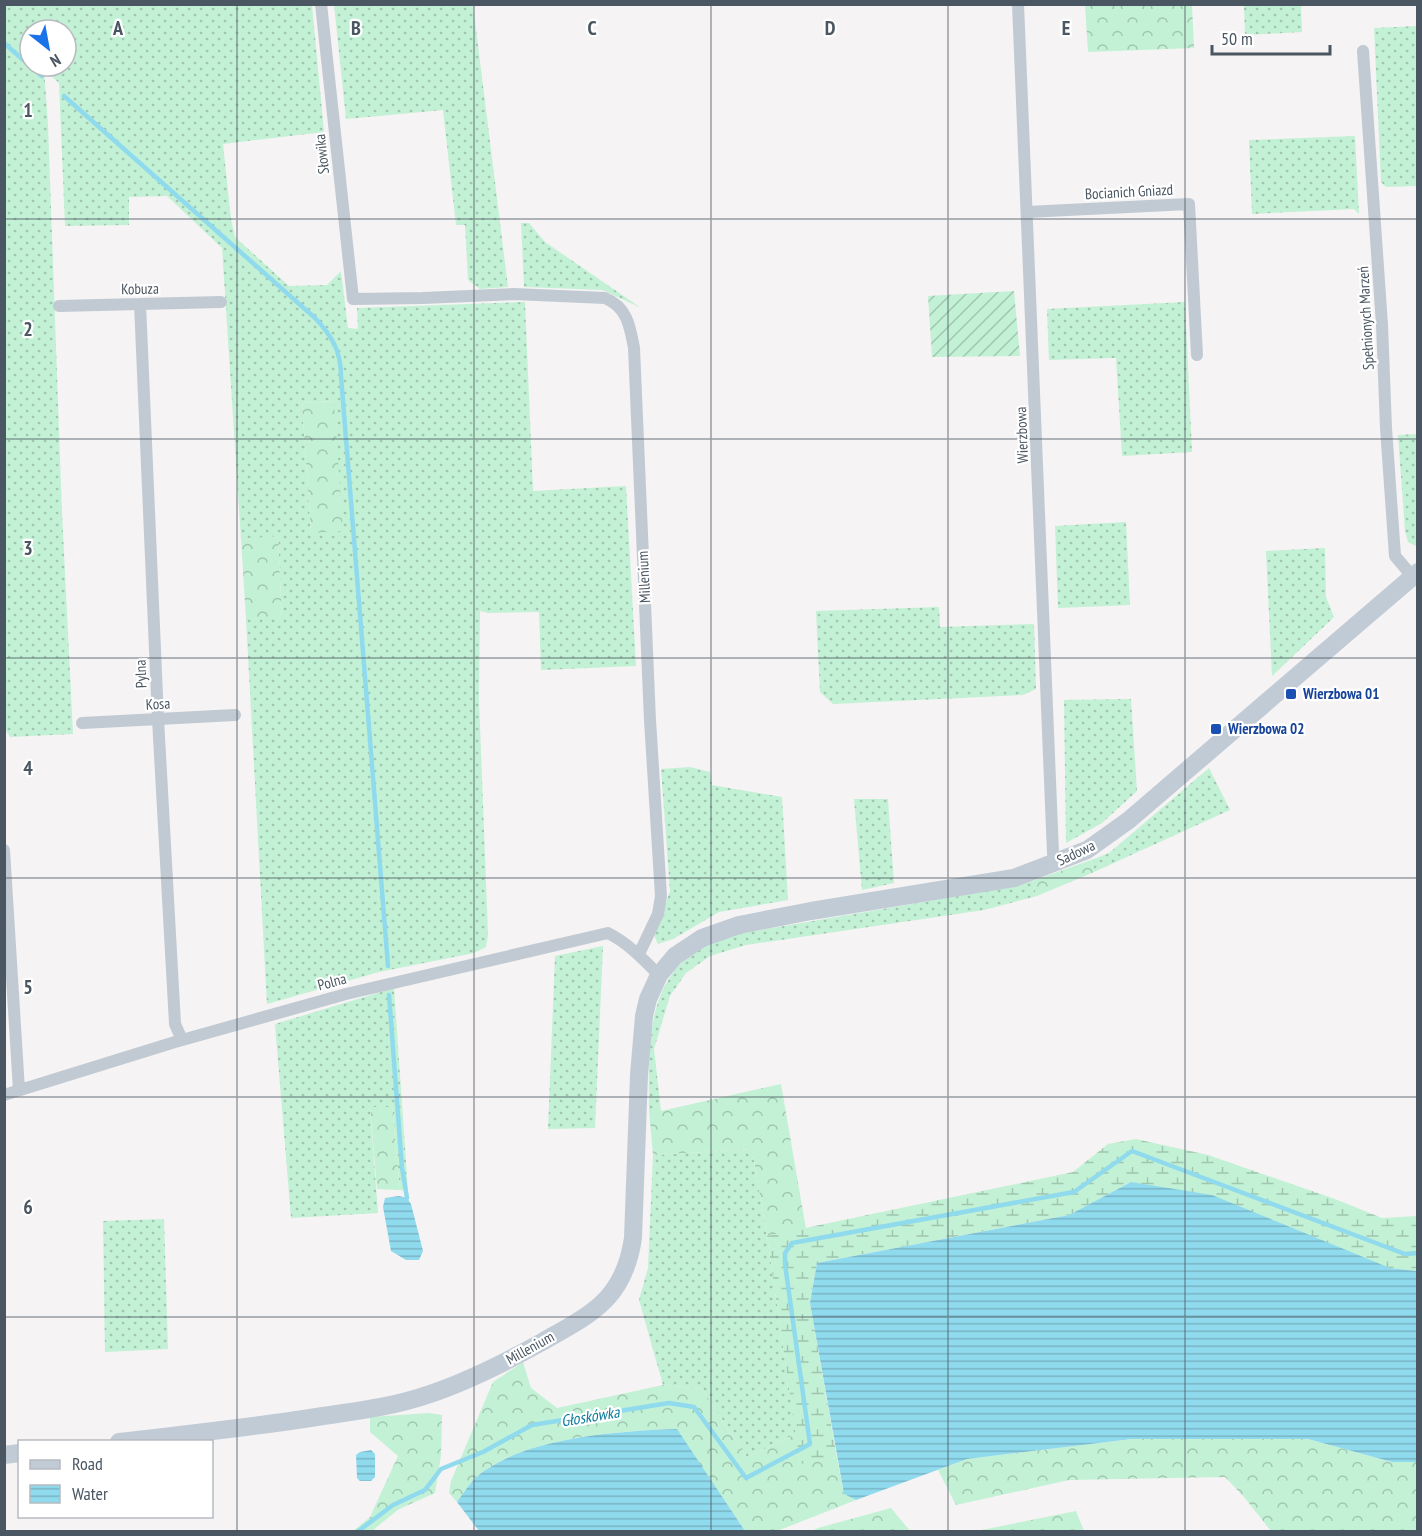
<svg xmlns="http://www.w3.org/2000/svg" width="1422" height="1536" font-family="'PT Sans Narrow',sans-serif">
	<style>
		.grass { fill: url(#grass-dots); fill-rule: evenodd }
		.forest { fill: url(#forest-crowns) }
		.wetland { fill: url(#wetland-marsh) }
		.garden { fill: url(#garden-furrows) }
		.water { fill: url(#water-rules) }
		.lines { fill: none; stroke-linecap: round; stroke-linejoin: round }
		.stream { stroke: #90daee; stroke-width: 4.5 }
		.street { stroke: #c1cad2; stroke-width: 12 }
		.secondary { stroke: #c1cbd6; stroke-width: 18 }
		.grid { fill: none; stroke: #4a5661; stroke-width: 1.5; stroke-opacity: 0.55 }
		.transit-dot { fill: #1a4fb4; stroke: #fff; stroke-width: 2 }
		.labels { text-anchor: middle; stroke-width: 4.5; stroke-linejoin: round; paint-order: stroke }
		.street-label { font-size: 15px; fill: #4a5661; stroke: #fff }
		.transit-label { font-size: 15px; font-weight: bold; fill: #164399; stroke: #fff; text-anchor: start }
		.water-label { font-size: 16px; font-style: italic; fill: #0c7c9b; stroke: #fff }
		.grid-label { font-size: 20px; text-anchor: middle; font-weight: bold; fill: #4a5661; stroke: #fff; stroke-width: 4.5; stroke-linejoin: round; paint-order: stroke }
	</style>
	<defs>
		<pattern id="grass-dots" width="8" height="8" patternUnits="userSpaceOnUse" patternTransform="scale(1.5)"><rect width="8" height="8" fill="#c3f1d5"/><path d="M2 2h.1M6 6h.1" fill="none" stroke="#a0c6b0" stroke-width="1.8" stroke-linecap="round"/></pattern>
		<pattern id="forest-crowns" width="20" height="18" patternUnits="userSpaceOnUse" patternTransform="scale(1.5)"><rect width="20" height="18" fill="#c3f1d5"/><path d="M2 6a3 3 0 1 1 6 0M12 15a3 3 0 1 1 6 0" fill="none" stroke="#a0c6b0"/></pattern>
		<pattern id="wetland-marsh" width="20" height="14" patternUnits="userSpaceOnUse" patternTransform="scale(1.5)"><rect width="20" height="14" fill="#c3f1d5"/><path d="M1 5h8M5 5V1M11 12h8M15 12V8" fill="none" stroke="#a0c6b0"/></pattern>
		<pattern id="garden-furrows" width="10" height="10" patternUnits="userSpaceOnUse" patternTransform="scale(1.5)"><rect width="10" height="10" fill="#c3f1d5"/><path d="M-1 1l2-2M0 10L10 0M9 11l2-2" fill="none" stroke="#a0c6b0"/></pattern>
		<pattern id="water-rules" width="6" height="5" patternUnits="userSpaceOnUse" patternTransform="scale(1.5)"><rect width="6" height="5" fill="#90daee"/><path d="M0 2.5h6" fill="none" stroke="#78b4c4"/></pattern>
	</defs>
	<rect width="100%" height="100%" fill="#f5f3f3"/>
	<path class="grass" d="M4 5H312L324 132 223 144 231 219 235 237 289 286 327 285 341 271 348 328 358 329 357 308 525 302 533 491 626 486 636 666 541 670 539 612 488 613 480 611 479 700 488 935 486 947 474 953 379 972 267 1004 246 619 282 616 278 537 241 539 222 248 167 196 129 197V225L65 226 59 83 44 69 48 125 62 513 73 734 10 737 5 729ZM30 30H66V66H30ZM334 401 311 533 302 403Z
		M334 5H473L508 287 480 289 468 280 465 225H456L443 110 346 119Z
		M1244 5H1301L1302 32 1245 35Z
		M1417 26V186L1386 187 1381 182 1374 28Z
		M1355 136 1359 214 1354 209 1252 214 1249 140Z
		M521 223H529L545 242 641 308 603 290 524 287Z
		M1185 302 1192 452 1122 456 1116 358 1049 360 1047 309Z
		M1417 434 1418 545 1416 546 1408 542 1405 531 1398 435Z
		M1126 522 1130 605 1058 608 1055 526Z
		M1325 548 1326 597 1334 617 1272 676 1266 551Z
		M939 607 940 627 1034 624 1036 689 1023 695 833 704 820 692 816 611Z
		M1131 699 1137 791 1102 823 1066 843 1064 700Z
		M690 767 710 772 712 785 782 797 788 900 719 912 673 939 658 944 654 935 670 891 661 769Z
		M1209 768 1230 810 1094 872 1091 860 1109 853Z
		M854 799H888L894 883 862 890Z
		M1032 881 1037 896 984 910 746 945 710 956 686 973 670 996 654 1049 661 1111H649C649 1050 643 980 705 945 713 940 722 938 731 935L999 889Z
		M603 946 595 1128 548 1129 555 956Z
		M394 988 408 1191 400 1190 392 1107 370 1108 378 1213 291 1218 275 1024Z
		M752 1149 767 1236 796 1434 747 1457 702 1389 663 1385 639 1300 648 1268 653 1155Z
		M164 1219 168 1349 105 1352 103 1221Z"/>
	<path class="forest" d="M1085 5H1192L1194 48 1088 52Z
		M334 401 343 531 311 533 302 403Z
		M278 536 282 617 246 619 241 539Z
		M1091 860 1094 872 1037 896 1032 881Z
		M781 1084 806 1229 767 1236 752 1149 653 1155 649 1111H661Z
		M370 1107H392L400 1190 377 1189Z
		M523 1362 531 1388 557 1408 663 1385 702 1389 747 1457 796 1434 800 1463 837 1458 844 1494 856 1500 777 1531H745L676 1429C619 1431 532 1437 484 1471 473 1478 465 1491 457 1502L449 1493 451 1481 493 1382Z
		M429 1413 442 1415 441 1455 435 1493 399 1509 372 1531 352 1532 370 1517 398 1456 370 1432V1417Z
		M1132 1439H1308L1392 1462H1417V1531H1271L1244 1497 1225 1477 1069 1480 956 1505 938 1470 967 1459Z
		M891 1508 910 1531H812L818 1528Z
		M1076 1511 1084 1531H977Z"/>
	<path class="wetland" d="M1136 1139 1208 1155 1335 1199 1382 1218 1417 1216V1271L1390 1268 1131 1182 1069 1215 817 1263 810 1303 837 1458 800 1464 767 1236 1073 1172 1108 1144Z"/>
	<path class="garden" d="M1014 291 1020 356 932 357 928 296Z"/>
	<path class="water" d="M1131 1182 1212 1195 1390 1268 1417 1271V1462H1392L1308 1439H1132L967 1459 856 1500 844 1494 810 1303 817 1263 1069 1215Z
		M399 1196 407 1198 411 1204 423 1251 419 1260H406L391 1251 383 1207 385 1198Z
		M677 1429 745 1531H479L457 1502C465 1491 473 1478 484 1471 532 1437 619 1431 677 1429Z
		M371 1450 375 1454V1477L371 1481H360L357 1478 356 1455 360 1452Z"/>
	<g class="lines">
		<path class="stream" d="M4 43 30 66
			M31 66 42 76
			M64 96 315 318C332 336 341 351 341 376L388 966
			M389 995 402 1168 407 1198
			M357 1532 393 1505 425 1490 441 1469 483 1452 532 1425 669 1403 694 1407 746 1478 810 1444 785 1264V1253L792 1243 1074 1192 1132 1151 1405 1254 1418 1253"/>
		<path class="street" d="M321 4 353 299 423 298 514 294 605 298C627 307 630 326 634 348L650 720 661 896 658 914 639 954
			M1018 4 1053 853 1055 864
			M1363 51 1382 325 1386 428 1395 556 1412 576
			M1027 212 1189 204 1197 355
			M140 304 158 719 175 1024 182 1040
			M59 306 221 302
			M82 723 235 715
			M4 850 19 1090
			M4 1095 175 1042 346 994 608 933C628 943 643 959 659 975"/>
		<path class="secondary" d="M119 1442C187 1434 256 1427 323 1416 359 1411 396 1406 430 1394 469 1381 506 1362 542 1342 591 1314 624 1300 633 1238L639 1075 644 1016 648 999 659 975 675 956 702 938 739 925 811 911 1014 878 1087 850 1129 820 1418 572
			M4 1455 20 1453"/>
	</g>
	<path class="grid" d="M237 4V1532M474 4V1532M711 4V1532M948 4V1532M1185 4V1532M4 219H1418M4 439H1418M4 658H1418M4 878H1418M4 1097H1418M4 1317H1418"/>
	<g class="transit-dot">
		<rect x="1285" y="688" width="12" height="12" rx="3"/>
		<rect x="1210" y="723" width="12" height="12" rx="3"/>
	</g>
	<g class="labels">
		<g class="street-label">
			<text transform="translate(322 154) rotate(-96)" y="5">Słowika</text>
			<text transform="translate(1129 192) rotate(-3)" y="5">Bocianich Gniazd</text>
			<text transform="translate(140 289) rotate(-1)" y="5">Kobuza</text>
			<text transform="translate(1366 318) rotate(-93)" y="5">Spełnionych Marzeń</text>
			<text transform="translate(1022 435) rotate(-92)" y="5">Wierzbowa</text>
			<text transform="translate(644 577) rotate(-93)" y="5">Millenium</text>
			<text transform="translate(141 674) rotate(-92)" y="5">Pylna</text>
			<text transform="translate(158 704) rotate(-3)" y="5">Kosa</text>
			<text transform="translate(1076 853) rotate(-25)" y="5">Sadowa</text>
			<text transform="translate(332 982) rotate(-15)" y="5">Polna</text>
			<text transform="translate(530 1348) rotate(-29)" y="5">Millenium</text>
		</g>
		<g class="transit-label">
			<text x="1303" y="699">Wierzbowa 01</text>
			<text x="1228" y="734">Wierzbowa 02</text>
		</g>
		<g class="water-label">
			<text transform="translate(590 1416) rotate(-9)" y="6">Głoskówka</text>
		</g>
	</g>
	<g class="grid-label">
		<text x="118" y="35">A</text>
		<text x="356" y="35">B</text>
		<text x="592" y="35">C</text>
		<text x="830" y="35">D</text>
		<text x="1066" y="35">E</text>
		<text x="28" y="117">1</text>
		<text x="28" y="336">2</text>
		<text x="28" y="555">3</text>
		<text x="28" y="775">4</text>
		<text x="28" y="994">5</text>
		<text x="28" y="1214">6</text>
	</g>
	<rect width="1422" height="1536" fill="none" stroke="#4a5661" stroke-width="12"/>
	<rect x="18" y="1440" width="195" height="78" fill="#ffffff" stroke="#b7bbc0" stroke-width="1.5"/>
	<rect x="30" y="1460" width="30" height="9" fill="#c1cbd6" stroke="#b7bbc0" stroke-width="1.5"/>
	<text x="72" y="1470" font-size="18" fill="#4a5661">Road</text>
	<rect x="30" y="1485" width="30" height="18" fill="url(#water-rules)" stroke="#b7bbc0" stroke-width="1.5"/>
	<text x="72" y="1500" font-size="18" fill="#4a5661">Water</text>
	<g transform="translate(48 48) rotate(149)"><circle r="28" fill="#ffffff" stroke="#b7bbc0" stroke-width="1.5"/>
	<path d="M0-4.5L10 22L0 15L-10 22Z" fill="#1a73e8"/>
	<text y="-9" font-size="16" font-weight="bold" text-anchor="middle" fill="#4a5661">N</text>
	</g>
	<path d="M1212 45v9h118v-9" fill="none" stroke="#4a5661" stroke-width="3"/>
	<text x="1221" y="45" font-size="18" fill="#4a5661" stroke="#ffffff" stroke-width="4.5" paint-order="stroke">50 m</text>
</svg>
